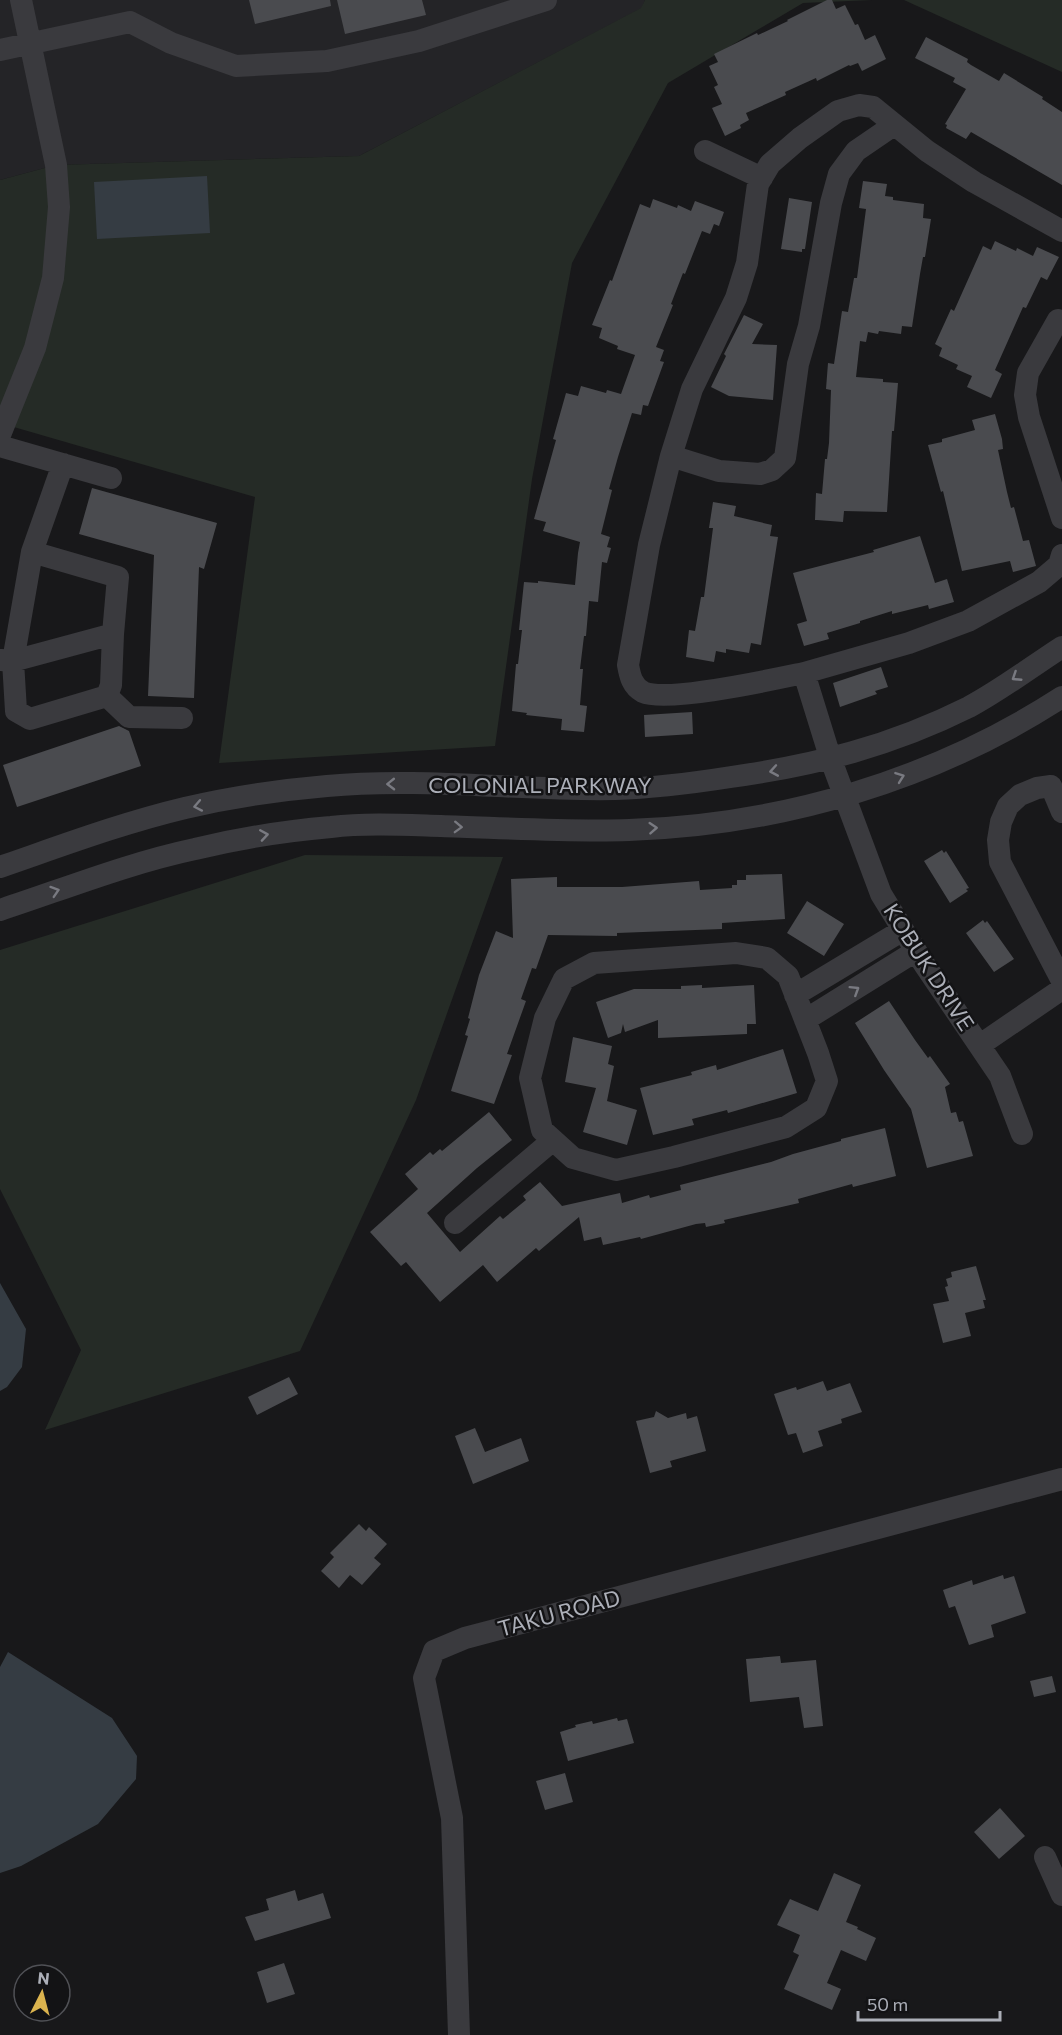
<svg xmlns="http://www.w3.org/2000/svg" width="1062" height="2035" font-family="Commissioner,sans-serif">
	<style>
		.built { fill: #242427 }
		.green { fill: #252b26 }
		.water { fill: #353c43 }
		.building { fill: #4a4b4f }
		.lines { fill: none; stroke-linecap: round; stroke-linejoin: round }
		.minor { stroke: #3a3a3e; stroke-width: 22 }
		.oneway { stroke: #797a81 }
		.labels { text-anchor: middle; stroke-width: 5; stroke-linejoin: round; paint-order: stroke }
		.street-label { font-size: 22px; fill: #acafb8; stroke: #131315 }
	</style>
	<rect width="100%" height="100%" fill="#18181a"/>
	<path class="built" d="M0 0H645L642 8 359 156 56 165 0 180Z"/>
	<path class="green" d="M645 0H872L803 3 668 83 572 263 532 479 495 746 219 763 255 497 0 423V180L56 165 359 156 641 8Z
		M904 0H1062V72Z
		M305 855 503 857 416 1100 300 1351 45 1430 81 1350 0 1189V950Z"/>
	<path class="water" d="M207 176 210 233 97 239 94 182Z
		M0 1283 26 1329 22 1367 7 1387 0 1391Z
		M8 1652 112 1718 137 1756 136 1779 98 1824 21 1866 0 1873V1667Z"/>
	<path class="building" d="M249 0H330L331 6 255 24Z
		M337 0H422L426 15 345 34Z
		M827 0H832L836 9 845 5 855 25 858 24 865 40 875 35 886 59 862 71 858 63 850 66 849 65 817 81 816 78 785 92 786 95 746 113 749 120 740 125 741 128 725 136 712 108 722 104 714 87 718 85 709 66 718 62 714 54 757 33 758 35 788 21 787 20Z
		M926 37 968 59 967 62 971 65 999 81 1004 73 1043 97 1042 99 1062 112V185L971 132 966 139 946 128 947 125 945 124 966 89 953 82 955 78 915 58Z
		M863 181 887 184 885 196 893 197V200L924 204 923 218 931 219 925 257H923L920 274 912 327 902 326 901 334 879 331 878 334 868 332 866 342 860 341 856 377 883 379V382L898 383 894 431H892L887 512 844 511 843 522 817 520H815L816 493 822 494 825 459H827L829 443 831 390 826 389 828 363 834 364 842 311 848 312 854 278H857L866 209 859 208Z
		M789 198 812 202 805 249H802V252L781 249Z
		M653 199 677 208 678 205 691 211 695 201 724 212 719 226 714 224 710 234 702 231 685 274 683 273 671 304 673 305 656 347 664 350 660 361 664 362 648 406 643 405 641 415 632 413 618 457 609 489 612 490 601 534 610 537 607 547 611 548 607 563 602 562 598 602 589 601 586 636H584L580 669H583L580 705 587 706 584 732 561 730 562 719 526 715 527 713 512 711 516 664H518L522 630H519L524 582 538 583V581L575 585 578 553 580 542 543 531 546 522 534 519 556 440 553 439 566 393 578 396 581 386 606 393 607 390 621 394 635 355 617 349 618 346 599 338 602 328 592 325 610 280 612 281 640 204 650 208Z
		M995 241 1016 251 1017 248 1033 256 1037 247 1059 257 1047 280 1041 277 1026 308 1023 307 995 370 1002 374 991 398 967 387 972 376 956 369 958 365 939 356 942 348 935 344 951 309 954 311 983 246 991 250Z
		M744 315 763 324 752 344 777 345 773 400 729 396 711 387 726 356 724 354Z
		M995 414 1002 439 1003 449 998 450 1007 492 1011 508 1014 507 1023 541 1029 540 1036 566 1013 572 1010 561 962 571 943 491 941 492 928 445 942 442V439L975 430 972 420Z
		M92 488 217 523 204 569 199 567 194 698 148 696 154 555 79 534Z
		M713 502 736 506 734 516 772 525 770 536 778 537 761 645 751 643 749 653 726 649V653L716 651 714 662 686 657 689 630 695 631 701 597H704L713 528H709Z
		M920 536 935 583 947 579 954 602 929 609 928 605 892 614V611L860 621V623L827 633 829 639 804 646 797 624 807 621 793 573 874 552 873 550Z
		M881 667 888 687 875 691 877 694 840 707 833 683Z
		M692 712 693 734 645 737 644 715Z
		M119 726 129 731 141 766 17 807 3 765Z
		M942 850 944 853 946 851 969 888 966 889 968 891 950 903 924 861Z
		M782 874 785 919 722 923V929L617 933V936L548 935 536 969 532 968 521 999 526 1001 507 1054 512 1055 494 1104 451 1091 468 1036 465 1035 470 1019 468 1018 479 975 496 931 513 938 511 879 557 877V887H622L699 881 700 890 732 888V885H737V880H746V875Z
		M807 901 844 924 824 956 787 933Z
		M983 920 985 923 987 921 1014 959 994 972 966 933Z
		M702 985V988L754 985 756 1024H747V1034L658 1038V1020L625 1032 623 1024 621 1033 608 1038 596 1002 634 989H681V986Z
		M889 1001 915 1040 928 1058 930 1056 950 1084 945 1087 951 1113 956 1112 959 1122 963 1121 973 1156 927 1168 911 1109 884 1070 855 1023Z
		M573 1037 612 1046 608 1064 614 1066 607 1101 637 1110 627 1145 583 1132 596 1088 565 1082Z
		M783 1049 797 1093 728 1113 727 1110 692 1119 694 1125 653 1135 640 1088 692 1075 691 1072 716 1065 717 1070Z
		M489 1112 512 1140 477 1168 427 1213 460 1252 500 1216 503 1219 526 1200 523 1196 540 1182 562 1206 620 1193 622 1203 649 1195 650 1198 681 1190 680 1185 771 1162 793 1154 841 1141V1139L885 1128 896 1176 853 1187 852 1184 798 1199 799 1203 724 1220 725 1223 706 1227 705 1223 696 1224 641 1239 640 1237 603 1245 601 1237 584 1241 579 1217 539 1251 536 1248 497 1282 483 1265 440 1302 406 1262 401 1266 370 1232 418 1189 405 1174 430 1152 433 1155 440 1149 442 1151Z
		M976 1266 986 1300H983L985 1308 965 1313 971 1336 943 1343 933 1304 949 1301 945 1287 948 1286 946 1279 952 1277 951 1272Z
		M289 1377 298 1394 257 1415 248 1397Z
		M823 1381 827 1391 850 1383 862 1412 841 1419 842 1423 818 1431 823 1446 803 1453 796 1433 788 1435 774 1394 796 1387 797 1390Z
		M656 1411 668 1418 686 1413 687 1419 697 1416 706 1451 670 1461 672 1467 650 1473 636 1421 654 1417Z
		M475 1428 485 1452 521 1438 529 1461 473 1484 455 1436Z
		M359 1524 366 1531 369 1527 387 1544 374 1558 381 1564 362 1585 350 1575 339 1588 321 1571 334 1557 330 1553Z
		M1003 1575 1004 1579 1014 1576 1026 1613 991 1625 994 1637 969 1645 955 1606 949 1608 943 1590 972 1580 973 1585Z
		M780 1656 781 1663 816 1660 823 1726 804 1728 799 1697 750 1702 746 1659Z
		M1052 1676 1056 1692 1034 1697 1030 1681Z
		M617 1718 618 1721 627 1719 634 1743 568 1761 560 1732 576 1727 575 1725 592 1721 593 1724Z
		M565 1773 573 1802 545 1810 536 1781Z
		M1000 1808 1025 1836 999 1859 974 1832Z
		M834 1873 861 1885 846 1922 858 1927 857 1929 876 1938 866 1961 841 1950 827 1983 841 1989 832 2010 784 1989 799 1955 793 1952 800 1935 777 1925 790 1899 818 1911Z
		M295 1890 298 1901 323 1893 331 1918 255 1941 245 1917 269 1910 266 1899Z
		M284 1963 295 1994 267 2003 257 1972Z"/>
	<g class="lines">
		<path class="minor" d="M0 50 130 22 171 43 236 66 327 61 419 41 546 0
			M894 125 856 151 839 174 831 203 809 326 798 364 785 458 772 470 760 474 719 471 671 456 692 389 736 298 747 263 758 184 770 164 800 138 838 111 859 105 873 107 927 151 974 182 1062 231
			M705 151 762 178
			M1058 320 1028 373 1025 395 1029 417 1062 518
			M0 435 35 348 53 278 59 207 56 165 21 0
			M0 446 111 478
			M671 456 649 545 628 665C630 676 632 686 643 692 667 703 775 679 804 673L831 760 881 894 924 964 1000 1076 1022 1134
			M32 552 118 577 113 634 111 685 107 696 30 719 16 711 13 661 32 552 63 464
			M1 660 13 661 113 634
			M804 673 909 643 968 621 1039 582 1059 565 1062 555
			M107 696 129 717 182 718
			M1062 812 1051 786 1037 788 1020 795 1008 806 1001 822 998 840 1000 862 1062 981
			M0 867C61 846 122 823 185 808 232 797 280 790 327 786 423 777 520 791 615 789 654 788 693 783 731 777 816 765 891 746 969 707 1001 690 1031 667 1062 647
			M0 910C64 889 129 863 195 849 240 838 285 831 331 827 367 823 405 825 441 826 504 828 567 832 629 830 782 825 934 780 1062 697
			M736 953 767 958 788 976 818 1053 827 1081 816 1108 786 1127 674 1157 616 1170 573 1158 542 1130 530 1078 545 1018 564 979 594 963Z
			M795 995 903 930
			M805 1020 916 951
			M980 1045 1062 989
			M455 1223 553 1140
			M1045 1857 1062 1895
			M459 2035 452 1818 424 1678 434 1651 465 1638 1062 1479"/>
	</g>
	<defs><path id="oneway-chevron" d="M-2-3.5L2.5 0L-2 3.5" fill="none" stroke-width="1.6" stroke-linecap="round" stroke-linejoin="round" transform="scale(1.5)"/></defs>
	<g class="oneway">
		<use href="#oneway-chevron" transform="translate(1016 677) rotate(147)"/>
		<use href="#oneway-chevron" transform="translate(774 771) rotate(170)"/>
		<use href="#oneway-chevron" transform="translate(900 777) rotate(-20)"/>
		<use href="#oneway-chevron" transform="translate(391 784) rotate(179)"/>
		<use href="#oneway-chevron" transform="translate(198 806) rotate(169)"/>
		<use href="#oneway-chevron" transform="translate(458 827) rotate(2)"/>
		<use href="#oneway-chevron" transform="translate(653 828) rotate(-4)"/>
		<use href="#oneway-chevron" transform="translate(264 835) rotate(-9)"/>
		<use href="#oneway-chevron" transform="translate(55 891) rotate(-18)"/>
		<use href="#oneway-chevron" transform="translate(855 990) rotate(-32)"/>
	</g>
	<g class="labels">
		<g class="street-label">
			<text x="540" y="793">COLONIAL PARKWAY</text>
			<text transform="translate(929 967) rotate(57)" y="8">KOBUK DRIVE</text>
			<text transform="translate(559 1613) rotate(-15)" y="8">TAKU ROAD</text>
		</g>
	</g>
	<g transform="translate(42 1993) rotate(6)"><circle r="28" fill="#131315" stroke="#505156" stroke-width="1.5"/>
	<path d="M0-4.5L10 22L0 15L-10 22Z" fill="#dbb34e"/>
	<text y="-9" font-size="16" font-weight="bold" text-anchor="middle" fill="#acafb8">N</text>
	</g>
	<path d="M858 2011v9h142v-9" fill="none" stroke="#acafb8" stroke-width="3"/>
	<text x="867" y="2011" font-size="18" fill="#acafb8" stroke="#131315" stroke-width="4.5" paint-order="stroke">50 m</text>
</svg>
